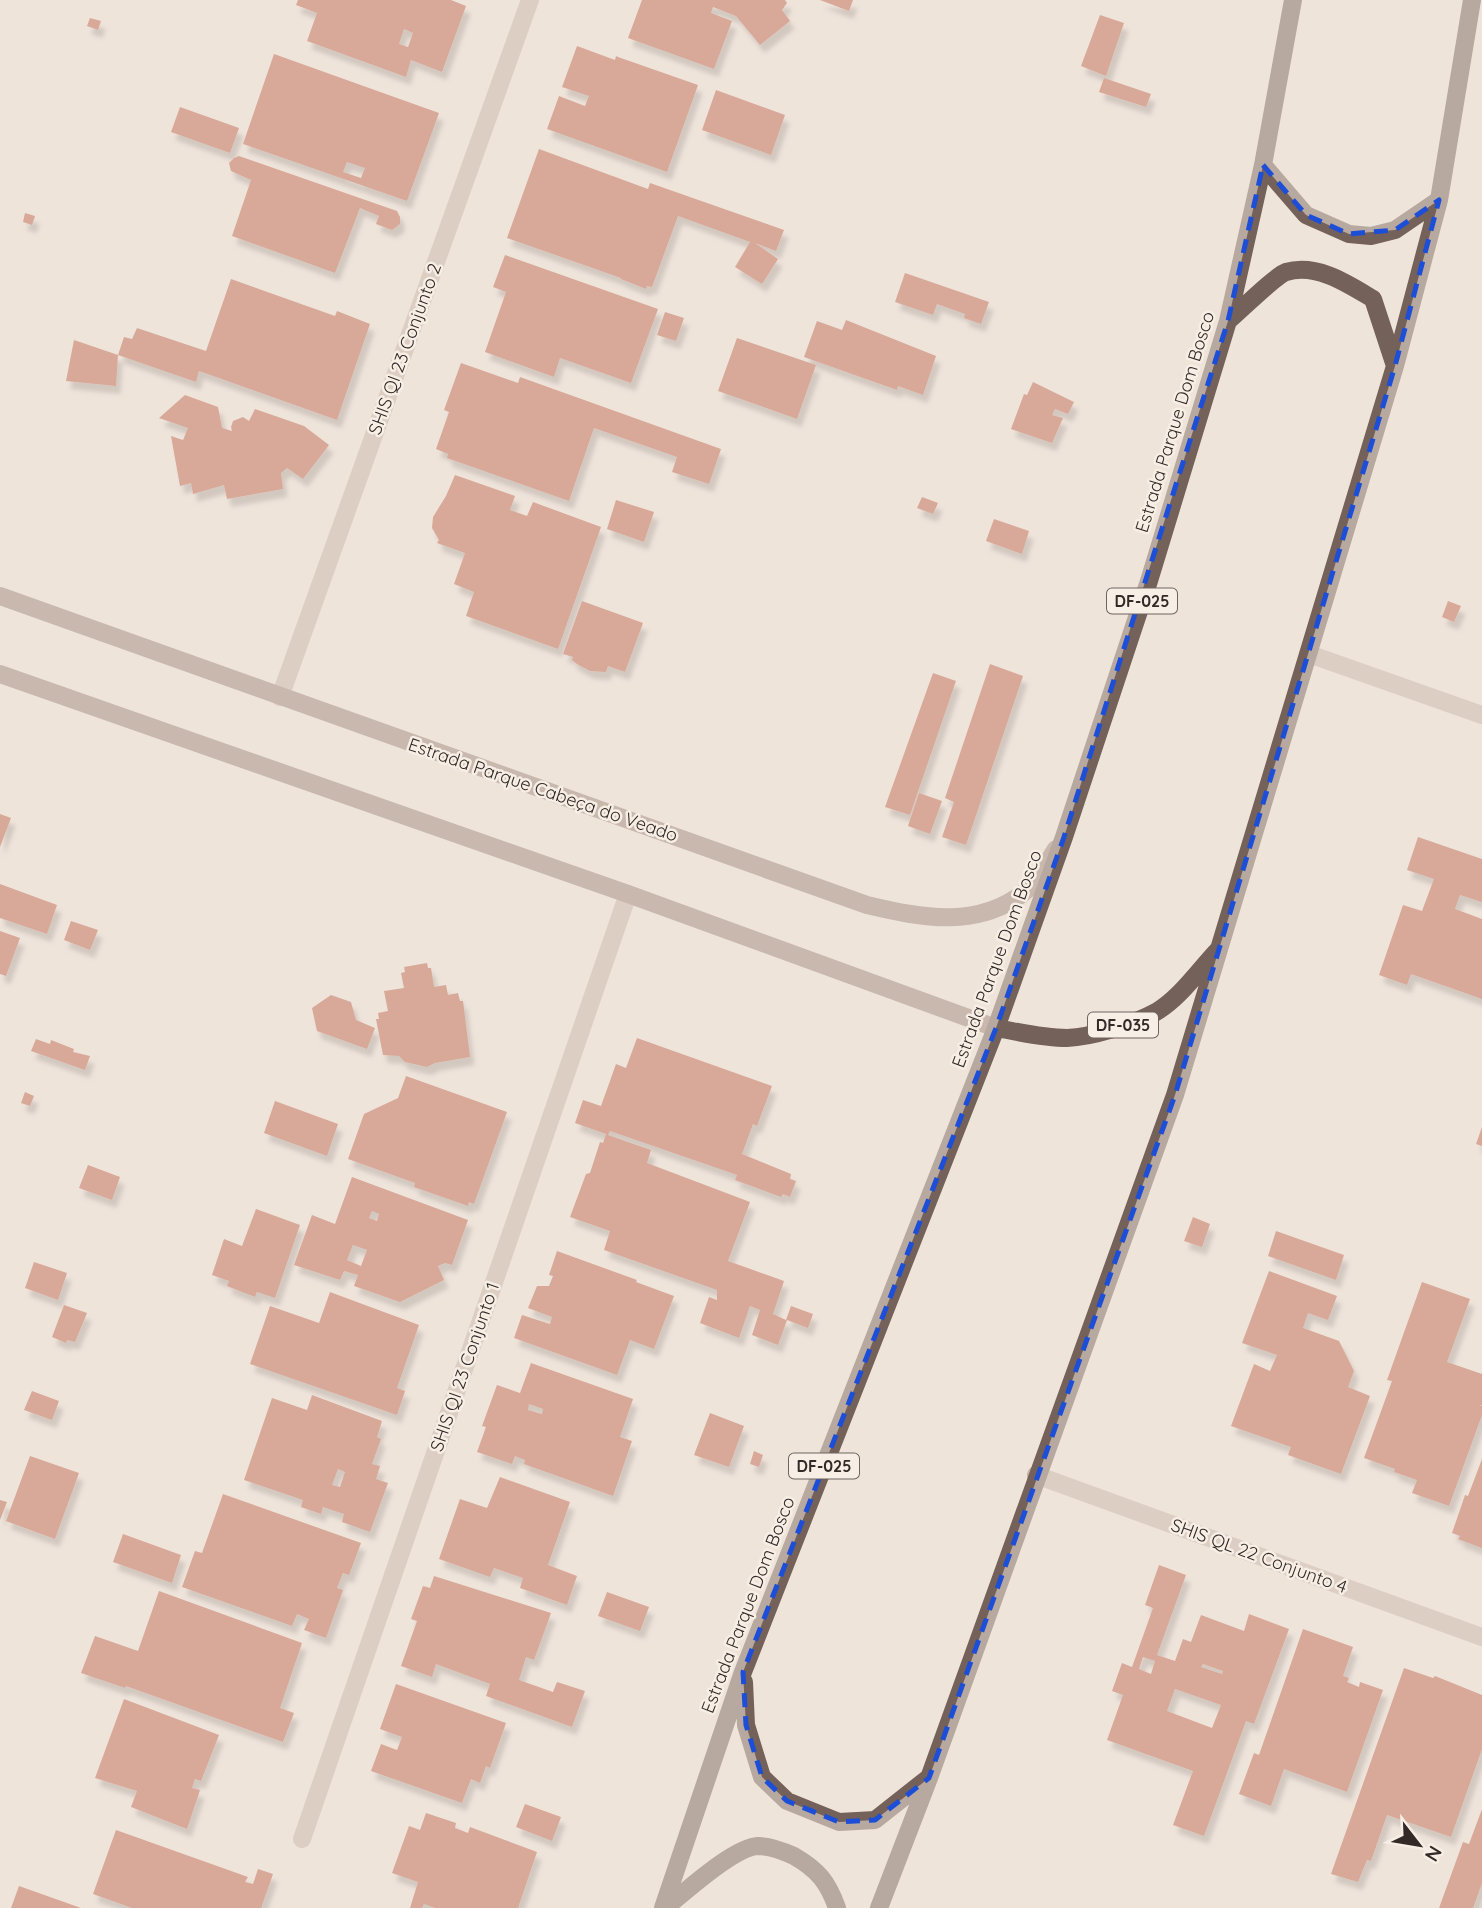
<svg xmlns="http://www.w3.org/2000/svg" width="1482" height="1908" font-family="Quicksand,sans-serif">
	<style>
		.building { fill: #bc614b; fill-rule: evenodd; filter: url(#shadow) }
		.lines { fill: none; stroke-linecap: round; stroke-linejoin: round }
		.minor { stroke: #c6b4a7; stroke-width: 18 }
		.secondary { stroke: #998378; stroke-width: 18 }
		.primary { stroke: #746159; stroke-width: 18 }
		.marked { fill: none; stroke: #1d4ed8; stroke-width: 5; stroke-dasharray: 14 9; stroke-linejoin: round }
		.labels { text-anchor: middle; stroke-width: 5; stroke-linejoin: round; paint-order: stroke }
		.shield { fill: #f7eee5; stroke: #6e6560; stroke-width: 2 }
		.shield-label { font-size: 16px; font-weight: bold; fill: #332a27 }
		.street-label { font-size: 18px; fill: #332a27; stroke: #f7eee5 }
	</style>
	<defs>
		<filter id="shadow"><feDropShadow dx="4.5" dy="8" stdDeviation="2" flood-color="#0004"/></filter>
	</defs>
	<rect width="100%" height="100%" fill="#efe4da"/>
	<path class="building" d="M298 0H451L466 6 442 72 411 60 406 77 307 41 317 13 296 5ZM404 29 413 33 408 47 399 44Z
		M642 0H785L787 3 782 10 790 21 760 45 736 16 713 7 711 13 732 21 714 69 628 38Z
		M820 0H853L849 11Z
		M1100 15 1124 23 1106 76 1081 66Z
		M90 18 101 21 98 30 87 26Z
		M577 46 615 60 616 56 618 57 698 85 667 172 547 129 559 96 585 106 589 96 562 87Z
		M274 54 439 113 407 201 243 144ZM347 162 365 168 361 178 343 172Z
		M1104 78 1151 94 1146 107 1099 92Z
		M716 90 785 115 771 155 702 130Z
		M180 107 239 128 230 153 171 132Z
		M539 149 648 189 650 183 784 230 776 251 755 243 778 259 762 284 735 267 750 242 678 216 652 287 647 286 646 289 621 279V278L507 238Z
		M239 156 397 211 400 217V224L392 230 376 224 379 216 360 208 335 273 232 236 251 180 231 171 229 163 234 158Z
		M25 213 35 216 32 225 23 222Z
		M505 255 658 309 631 383 560 358 554 377 485 352 506 292 493 287Z
		M905 273 989 302 981 324 964 318 965 314 937 304 933 315 895 302Z
		M231 279 335 316 337 311 370 324 337 420 199 371 196 382 118 355 116 386 66 381 74 340 118 355 124 337 132 339 137 328 206 351Z
		M665 312 684 318 676 341 657 335Z
		M846 320 936 356 923 395 898 386 897 390 804 357 817 321 842 330Z
		M737 338 816 365 797 419 718 391Z
		M461 363 518 383 520 377 721 449 709 484 672 472 677 457 594 428 569 501 447 458 448 454 436 449 449 412 444 410Z
		M1033 382 1074 402 1068 414 1055 409 1052 415 1063 418 1052 443 1011 429 1024 394 1027 395Z
		M185 395 218 407 222 428 232 431 231 427 233 421 243 417 249 421 255 409 304 426 329 445 303 479 287 468 281 473 283 489 227 499 224 485 193 494 191 483 180 486 171 436 183 440 188 428 159 418Z
		M455 475 515 496 510 510 527 516 533 502 601 527 558 649 466 616 474 592 454 584 465 553 437 543 439 540 432 528 433 517 446 496Z
		M922 497 938 503 933 514 917 508Z
		M616 500 654 512 644 542 607 529Z
		M994 519 1029 531 1022 554 986 541Z
		M582 601 643 623 625 672 608 666 606 672 590 671 577 664 572 660 573 657 563 654Z
		M1448 601 1461 606 1454 622 1442 617Z
		M990 664 1023 676 966 845 942 837 954 802 945 798Z
		M933 673 956 681 910 815 885 807Z
		M919 793 942 801 930 834 908 826Z
		M0 814 11 818 0 847Z
		M1418 837 1482 859V902L1460 895 1455 909 1482 919V999L1411 974 1407 985 1379 975 1403 905 1422 911 1434 879 1407 870Z
		M0 884 57 905 47 934 0 918Z
		M71 921 98 930 90 950 64 940Z
		M0 931 20 938 6 976 0 974Z
		M427 963 428 968H431L434 987 446 985 448 995 458 993 460 1001H463L470 1057 435 1063 427 1067 405 1062 399 1056 383 1055 376 1019H379L378 1013 388 1011 384 991 404 988 401 973 405 972 404 967Z
		M331 995 351 1002 356 1020 375 1028 367 1049 317 1031 312 1008Z
		M637 1038 772 1086 757 1126 753 1124 742 1154 791 1174 790 1179 796 1181 790 1197 783 1194 781 1197 735 1180 737 1175 610 1131 608 1135 651 1150 647 1163 750 1202 728 1261 784 1281 773 1314 786 1320 791 1306 813 1314 808 1328 787 1320 778 1345 752 1335 760 1310 750 1306 739 1338 700 1323 709 1297 717 1300V1290L604 1250 610 1231 570 1217 586 1174 590 1173 600 1142 603 1143 606 1134 575 1123 583 1100 601 1106 616 1064 626 1068Z
		M36 1039 50 1044 51 1040 74 1049 73 1052 90 1056 85 1070 31 1051Z
		M406 1076 507 1112 474 1204 469 1202 468 1206 414 1187 415 1183 348 1159 364 1114 398 1098Z
		M25 1092 34 1096 30 1106 21 1103Z
		M275 1101 338 1124 327 1156 264 1133Z
		M1482 1127V1146L1476 1144Z
		M88 1165 120 1177 112 1200 79 1188Z
		M352 1177 468 1220 452 1265 445 1263 438 1266 444 1280 400 1302 354 1286 358 1275 344 1271 340 1280 294 1265 312 1215 335 1224ZM372 1211 379 1214 377 1221 369 1218ZM353 1245 367 1250 361 1266 347 1260Z
		M256 1209 300 1225 275 1298 257 1292 255 1297 227 1286 229 1281 212 1275 224 1239 242 1246Z
		M1193 1217 1210 1224 1202 1247 1184 1241Z
		M1276 1231 1344 1255 1336 1280 1268 1256Z
		M557 1251 637 1280 636 1282 674 1296 654 1349 630 1340 617 1375 514 1338 522 1315 550 1324 552 1317 528 1308 537 1286H549L553 1276 549 1275Z
		M34 1262 67 1273 58 1300 25 1288Z
		M1269 1271 1337 1296 1328 1320 1308 1313 1303 1328 1339 1341 1354 1371 1348 1387 1370 1396 1341 1474 1288 1455 1291 1447 1231 1426 1254 1364 1270 1371 1277 1355 1242 1343Z
		M1422 1282 1470 1299 1447 1362 1482 1374V1405H1479L1482 1406V1415L1449 1506 1412 1493 1417 1480 1394 1472 1395 1469 1364 1458 1392 1381 1387 1380Z
		M330 1292 419 1325 397 1388 405 1391 397 1415 250 1364 270 1306 319 1323Z
		M64 1305 87 1313 75 1342 67 1340 66 1343 52 1337Z
		M531 1363 633 1399 620 1437 632 1441 613 1496 524 1464 525 1460 515 1456 512 1464 477 1452 486 1427 482 1426 497 1385 520 1393ZM529 1404 543 1409 542 1414 528 1410Z
		M32 1391 59 1401 52 1420 24 1410Z
		M312 1395 382 1421 377 1437 381 1439 372 1464 380 1466 376 1479 388 1483 370 1532 342 1522 344 1514 323 1507 321 1514 301 1507 303 1500 244 1480 272 1398 307 1410ZM338 1469 345 1472 340 1487 332 1485Z
		M710 1413 744 1426 729 1467 694 1455Z
		M754 1451 763 1455 759 1467 750 1464Z
		M30 1456 79 1473 55 1539 6 1521Z
		M1482 1459V1548L1458 1539 1460 1536 1452 1533 1465 1495 1468 1496Z
		M500 1477 570 1502 548 1565 577 1576 567 1605 520 1588 523 1578 494 1568 490 1577 439 1559 460 1499 487 1508Z
		M223 1494 361 1543 349 1575 343 1573 337 1588 343 1590 326 1638 304 1630 309 1619 297 1614 292 1626 182 1587 195 1551 202 1553Z
		M0 1500 7 1502 0 1520Z
		M123 1534 181 1555 172 1583 113 1562Z
		M1159 1565 1186 1575 1157 1655 1175 1661 1183 1639 1191 1642 1201 1615 1244 1631 1249 1614 1289 1629 1254 1724 1246 1721 1204 1836 1173 1825 1193 1771 1107 1740 1123 1695 1112 1691 1122 1663 1132 1667 1153 1608 1145 1605ZM1143 1657 1155 1661 1151 1674 1139 1669ZM1203 1664 1223 1671 1222 1674 1201 1667ZM1175 1689 1221 1705 1212 1728 1167 1711Z
		M434 1576 551 1613 534 1660 526 1657 519 1680 553 1692 557 1682 585 1691 572 1727 486 1696 490 1684 436 1664 432 1677 401 1666 417 1621 411 1619 423 1586 430 1588Z
		M159 1591 302 1643 280 1708 294 1713 283 1742 126 1686 125 1688 81 1673 95 1636 138 1651Z
		M607 1592 649 1607 640 1631 598 1616Z
		M1303 1629 1353 1647 1343 1676 1349 1678 1347 1682 1359 1687 1360 1682 1383 1690 1347 1792 1284 1769 1271 1806 1239 1794 1254 1753 1259 1755Z
		M1404 1668 1433 1678 1435 1676 1482 1695V1749L1451 1837 1387 1815 1371 1861 1367 1860 1358 1882 1331 1874Z
		M396 1684 506 1723 490 1768 486 1766 480 1783 471 1779 462 1803 371 1771 381 1744 397 1750 402 1737 380 1729Z
		M124 1699 219 1735 201 1781 195 1779 192 1788 200 1790 187 1829 131 1807 137 1791 95 1778Z
		M525 1804 561 1817 552 1841 516 1827Z
		M1482 1809V1883L1473 1908H1439L1463 1842 1469 1844Z
		M426 1813 456 1823 455 1828 468 1833 470 1827 537 1852 518 1908H435L424 1904 422 1908H410L418 1882 392 1873 409 1826 420 1830Z
		M116 1830 248 1877 245 1882 253 1884 258 1869 273 1874 261 1908H132L93 1894Z
		M19 1886 81 1908H11Z"/>
	<g class="lines">
		<path class="minor" d="M1309 654 1482 715
			M280 697 530 0
			M1036 1475 1482 1637
			M302 1839 628 894"/>
		<path class="secondary" d="M0 596 867 905C922 918 981 930 1028 889 1040 879 1048 861 1056 849
			M0 674 628 894 996 1028"/>
		<path class="primary" d="M1263 165 1306 215 1349 234 1371 236 1395 230 1439 200
			M1228 321C1240 311 1275 276 1286 272 1317 263 1348 284 1373 299L1395 366
			M996 1028C1019 1032 1043 1038 1067 1038 1092 1037 1134 1024 1156 1012 1180 998 1199 970 1218 950
			M744 1682 746 1725 762 1777 787 1801 839 1822 875 1820 927 1779
			M663 1908 743 1672 996 1028 1064 837 1149 581 1228 321 1263 165 1293 0
			M665 1908C685 1892 734 1847 758 1846 771 1846 783 1851 794 1856 818 1870 828 1882 837 1908
			M879 1908 929 1778 1175 1095 1395 366 1439 200 1472 0"/>
	</g>
	<path d="M0 0H1482V1908H0ZM1263 165 1306 215 1349 234 1395 230 1439 200 1395 366 1175 1095 929 1778 875 1820 839 1822 787 1801 762 1777 746 1725 743 1672 996 1028 1064 837 1228 321Z" fill="#efe4da" fill-opacity=".55" fill-rule="evenodd"/>
	<path class="marked" d="M1263 165 1306 215 1349 234 1395 230 1439 200 1395 366 1175 1095 929 1778 875 1820 839 1822 787 1801 762 1777 746 1725 743 1672 996 1028 1064 837 1228 321Z"/>
	<g class="labels">
		<g class="shield">
			<rect x="1107" y="588.5" width="70" height="25" rx="5"/>
			<rect x="1088" y="1012.5" width="70" height="25" rx="5"/>
			<rect x="789" y="1453.5" width="70" height="25" rx="5"/>
		</g>
		<g class="shield-label">
			<text x="1142" y="607">DF-025</text>
			<text x="1123" y="1031">DF-035</text>
			<text x="824" y="1472">DF-025</text>
		</g>
		<g class="street-label">
			<text transform="translate(405 349) rotate(-70)" y="6">SHIS QI 23 Conjunto 2</text>
			<text transform="translate(1175 422) rotate(-73)" y="6">Estrada Parque Dom Bosco</text>
			<text transform="translate(543 790) rotate(19)" y="6">Estrada Parque Cabeça do Veado</text>
			<text transform="translate(997 959) rotate(-70)" y="6">Estrada Parque Dom Bosco</text>
			<text transform="translate(465 1367) rotate(-71)" y="6">SHIS QI 23 Conjunto 1</text>
			<text transform="translate(1259 1556) rotate(20)" y="6">SHIS QL 22 Conjunto 4</text>
			<text transform="translate(748 1605) rotate(-69)" y="6">Estrada Parque Dom Bosco</text>
		</g>
	</g>
	<g transform="translate(1419 1845) rotate(121)" stroke="#f7eee5" stroke-width="5" paint-order="stroke">
	<path d="M0-5L12 26L0 18L-12 26Z" fill="#332a27"/>
	<text y="-10" font-size="19" font-weight="bold" text-anchor="middle" fill="#332a27">N</text>
	</g>
</svg>
